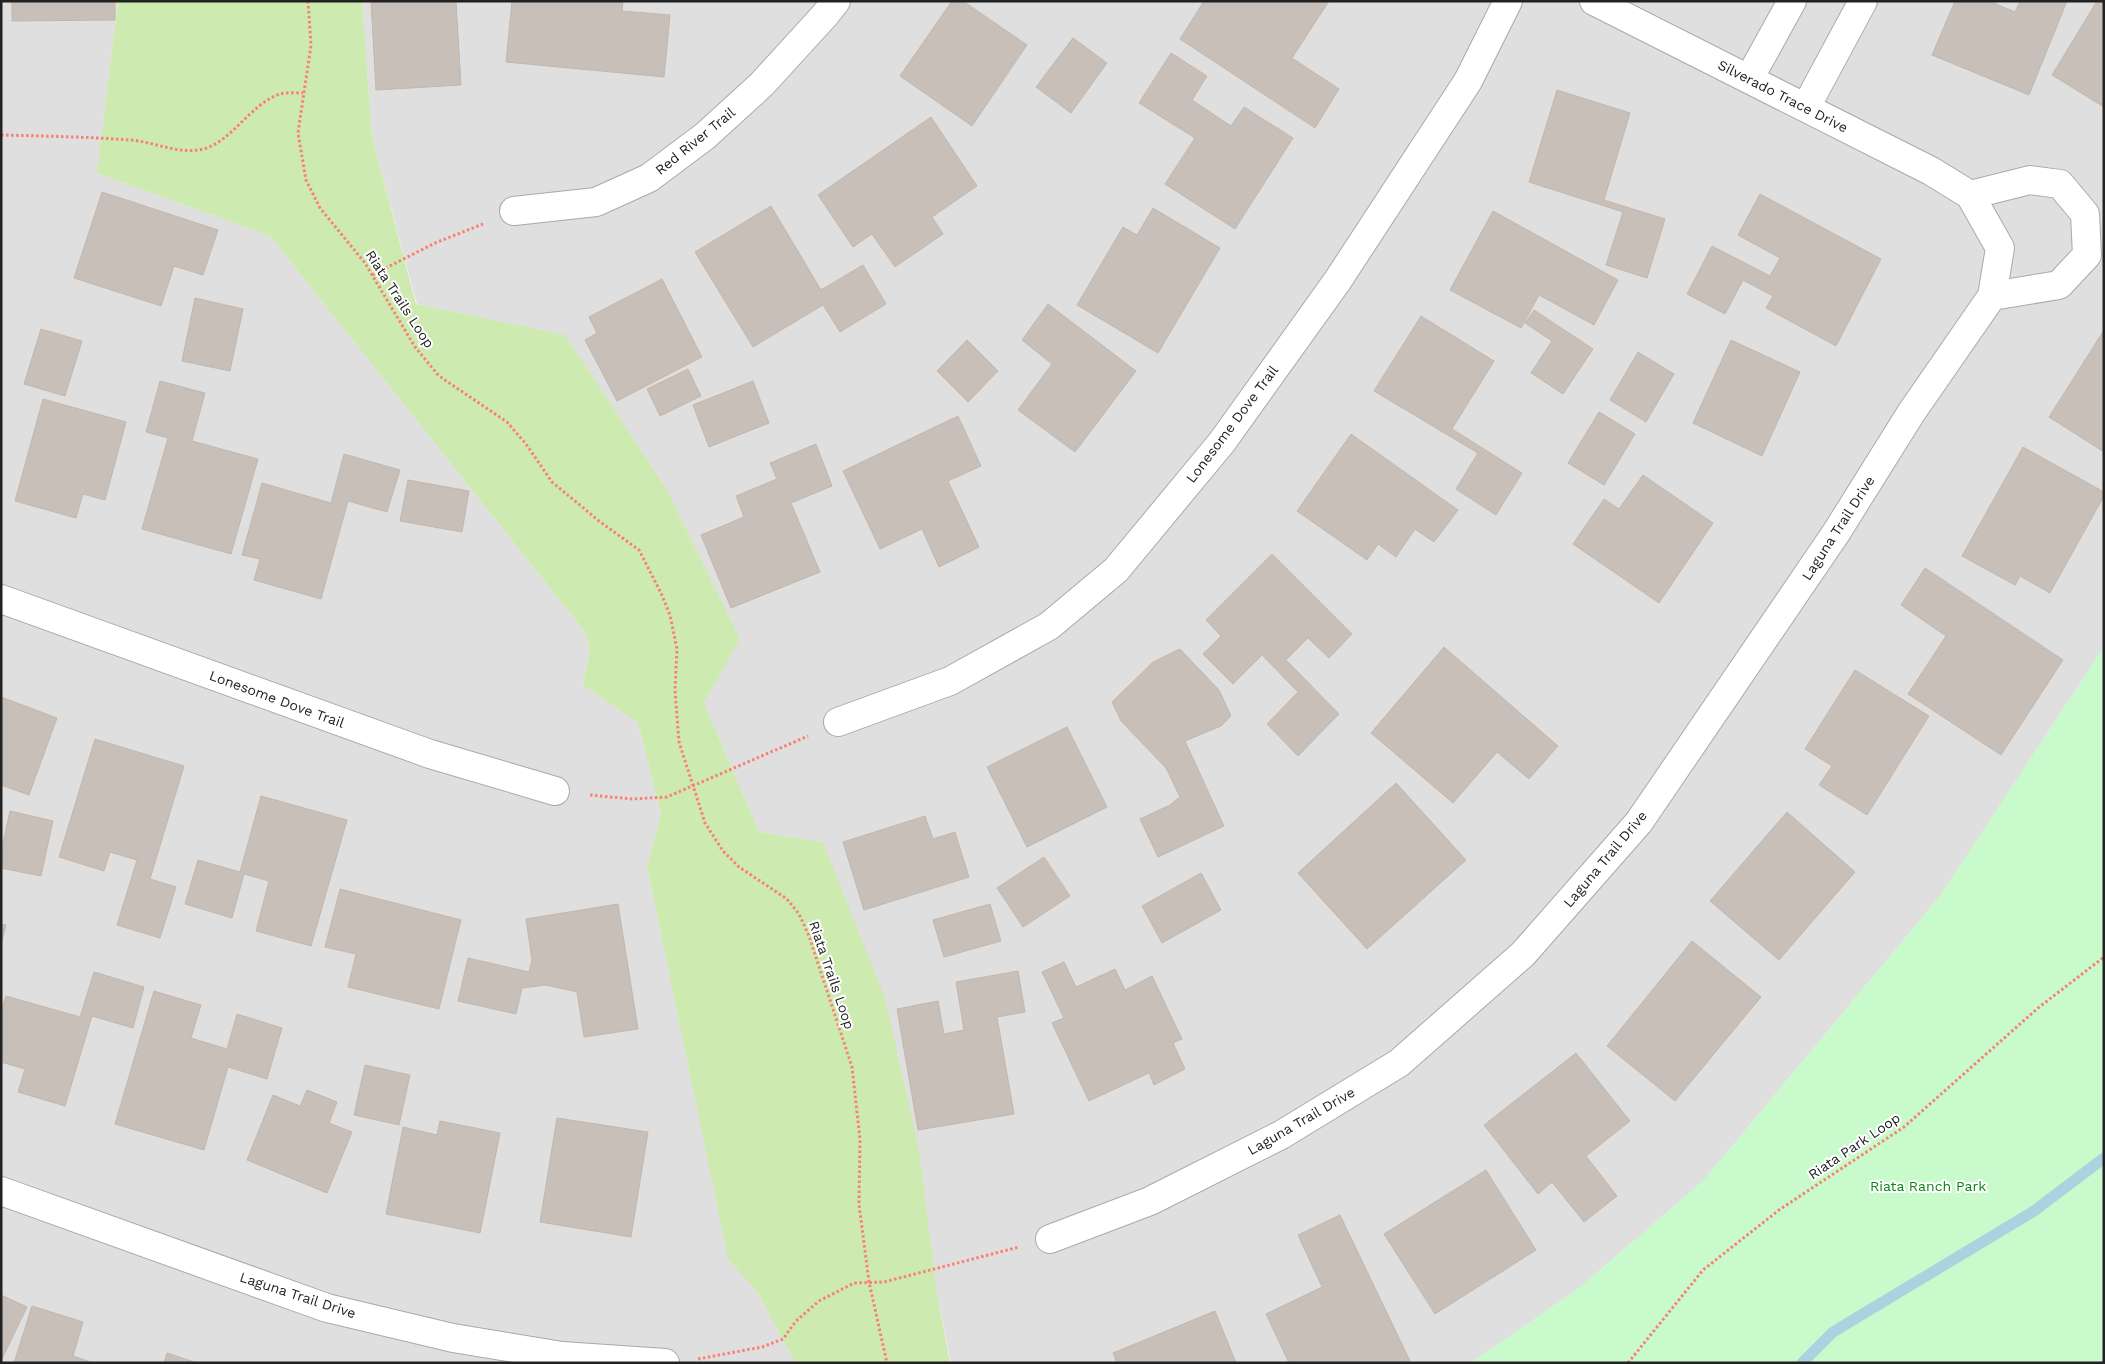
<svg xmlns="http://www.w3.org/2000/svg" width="2105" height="1364" font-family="'Work Sans',sans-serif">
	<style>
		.residential { fill: #e0dfdf }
		.grass { fill: #cdebb0 }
		.park { fill: #c8facc }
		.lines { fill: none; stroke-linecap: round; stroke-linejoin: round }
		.stream { stroke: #aad3df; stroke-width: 11 }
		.building { fill: #c7bfb8; stroke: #c4b6ab }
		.minor-casing { stroke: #a9a9a9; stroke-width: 30 }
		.path { stroke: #fa8072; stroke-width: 3; stroke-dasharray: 2.5 2.5; stroke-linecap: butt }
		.minor { stroke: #fff; stroke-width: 28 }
		.labels { text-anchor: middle; stroke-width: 4; stroke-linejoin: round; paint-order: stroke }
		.street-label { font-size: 14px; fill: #222; stroke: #fff }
		.park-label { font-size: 14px; fill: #0c8416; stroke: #fff }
	</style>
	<rect width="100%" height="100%" fill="#f2efe9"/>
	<path class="residential" d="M1 1H118L97 173 270 236 585 632 590 650 583 685 638 723 661 814 647 866 728 1258 758 1293 795 1363H1Z
		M362 1H2104V647L1940 896 1703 1181 1579 1288 1471 1363H951L937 1294 823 842 759 832 704 703 739 638 666 488 565 336 417 304 372 137Z"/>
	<path class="grass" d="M118 1H362L372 137 416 304 565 335 666 488 740 639 704 703 759 832 823 842 885 998 919 1150 937 1294 950 1363H795L758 1293 728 1259 647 866 661 814 638 723 583 685 590 650 585 632 270 236 97 173Z"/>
	<path class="park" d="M2104 647V1363H1471L1579 1288 1703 1181 1940 896Z"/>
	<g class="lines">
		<path class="stream" d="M1802 1363 1833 1332 2034 1211 2104 1158"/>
	</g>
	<path class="building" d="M12 1H115V20L12 21Z
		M371 1H456L461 85 376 90Z
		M512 1H623L622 11 670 15 664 77 506 62Z
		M952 1H963L1027 45 972 126 900 76Z
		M1204 1H1329L1292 58 1339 89 1315 128 1180 39Z
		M1955 1H1989L2015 12 2020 1H2067L2029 95 1932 55Z
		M2097 1H2104V107L2052 75Z
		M1073 38 1107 63 1071 113 1036 87Z
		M1171 53 1207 76 1192 100 1231 126 1244 107 1293 138 1235 229 1165 184 1195 138 1139 103Z
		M1557 90 1630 113 1604 200 1665 219 1647 278 1606 265 1623 212 1529 182Z
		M931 117 977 186 932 217 943 234 895 267 872 234 853 247 818 195Z
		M102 192 218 230 203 275 174 266 161 306 74 278Z
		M1760 194 1881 259 1836 346 1766 308 1773 296 1743 280 1725 314 1687 294 1712 246 1770 276 1780 258 1738 235Z
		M771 206 821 290 863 265 886 304 840 332 823 305 753 347 695 252Z
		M1153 208 1220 248 1158 353 1077 305 1123 227 1137 235Z
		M1493 211 1618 280 1594 325 1539 295 1521 328 1450 290Z
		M662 279 702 357 617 401 585 340 597 333 589 317Z
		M195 298 243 309 230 371 182 361Z
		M1048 304 1136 371 1075 452 1018 410 1052 364 1022 340Z
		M1534 310 1593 349 1563 394 1531 373 1552 341 1525 323Z
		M1421 316 1494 361 1452 429 1522 473 1496 515 1456 489 1478 453 1374 391Z
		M41 329 82 341 65 396 24 384Z
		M2104 330V452L2049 417Z
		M967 340 998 371 968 402 937 371Z
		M1731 340 1800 372 1762 456 1693 423Z
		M1638 352 1674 374 1646 422 1610 400Z
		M688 369 701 396 660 416 647 389Z
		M160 381 205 393 192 441 258 459 231 554 142 529 168 438 146 432Z
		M753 381 769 423 709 447 693 405Z
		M43 399 126 422 105 500 83 494 76 518 15 501Z
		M1599 412 1635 434 1604 485 1568 463Z
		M958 416 981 466 948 481 979 547 939 567 922 529 880 549 843 471Z
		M1351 434 1458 510 1434 542 1415 529 1396 557 1378 544 1367 560 1297 511Z
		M816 444 832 486 791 503 820 572 731 608 701 535 744 517 736 496 777 479 770 463Z
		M2023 447 2104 492V496L2050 593 2020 576 2015 585 1962 556Z
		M344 454 400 470 387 512 348 501 321 599 254 580 260 559 242 555 262 483 331 503Z
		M1643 475 1713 523 1659 603 1573 544 1604 499 1619 509Z
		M408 480 469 491 462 532 400 521Z
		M1272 554 1352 634 1329 658 1308 638 1286 660 1339 714 1298 756 1267 724 1298 692 1262 655 1233 684 1203 654 1221 636 1206 620Z
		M1925 568 2063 660 2001 755 1908 694 1946 636 1901 605Z
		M1444 647 1558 746 1529 779 1497 752 1453 803 1371 733Z
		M1180 649 1219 690 1231 716 1221 726 1185 741 1224 826 1158 857 1140 819 1170 805 1180 797 1166 768 1121 721 1112 702 1153 662Z
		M1855 670 1929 716 1867 815 1819 785 1832 766 1805 749Z
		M1 697 57 718 29 795 1 785Z
		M1067 727 1107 807 1027 847 987 767Z
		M95 739 184 766 150 879 176 887 160 938 117 925 137 860 110 852 104 871 59 857Z
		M1396 783 1466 860 1367 949 1298 873Z
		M261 796 347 820 311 946 256 931 269 881 244 874 232 918 185 904 198 860 240 872Z
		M10 811 53 821 41 876 1 868V852Z
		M1787 812 1855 872 1779 960 1710 901Z
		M925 816 933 839 955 832 969 877 864 910 843 842Z
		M1044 857 1070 896 1023 927 997 888Z
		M1201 873 1221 910 1162 943 1142 906Z
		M340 889 461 920 439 1009 348 987 356 954 325 947Z
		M618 904 638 1029 584 1037 577 992 546 985 522 988 516 1014 458 1001 468 958 529 972 532 960 526 919Z
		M990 904 1001 941 944 957 933 920Z
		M1 924 6 925 1 945Z
		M1692 941 1761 997 1675 1101 1607 1046Z
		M1064 962 1076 987 1115 969 1125 990 1152 976 1182 1039 1173 1043 1185 1069 1154 1085 1149 1073 1089 1101 1052 1023 1064 1018 1042 972Z
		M1018 971 1025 1012 997 1017 1014 1114 918 1130 897 1009 938 1001 944 1034 964 1030 956 982Z
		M94 972 144 987 133 1028 92 1016 65 1106 18 1092 25 1069 1 1062V1011L6 996 80 1017Z
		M154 991 201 1005 191 1038 227 1049 237 1014 282 1028 267 1079 228 1067 204 1150 115 1124Z
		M1576 1053 1630 1121 1586 1156 1617 1196 1584 1222 1552 1182 1538 1194 1484 1125Z
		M365 1065 410 1075 399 1125 354 1115Z
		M307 1090 337 1102 329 1123 352 1132 327 1193 247 1160 273 1095 300 1106Z
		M557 1118 648 1132 631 1237 540 1222Z
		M440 1121 500 1133 480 1233 386 1214 403 1127 437 1135Z
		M1486 1170 1536 1250 1435 1314 1384 1234Z
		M1340 1215 1410 1361 1407 1363H1289L1266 1314 1322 1287 1298 1235Z
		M1 1295 27 1307 1 1361Z
		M32 1306 83 1322 73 1356 93 1363H14Z
		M1215 1311 1236 1363H1117L1113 1353Z
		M167 1353 197 1363H164Z"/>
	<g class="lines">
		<g class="minor-casing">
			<path id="minor" d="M1749 79 1792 1
				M1806 107 1863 1
				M1970 195 2030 180 2060 184 2085 214 2087 255 2059 285 1992 296
				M514 211 596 202 649 178 705 136 762 84 825 15 836 1
				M1 599 430 754 555 791
				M838 722 950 681 1049 626 1116 570 1222 442 1338 280 1468 81 1508 1
				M1 1191 327 1308 453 1338 562 1356 665 1363
				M1050 1239 1150 1201 1281 1135 1399 1063 1523 954 1639 822 1836 533 1911 413 1992 296 2000 248 1970 195 1931 171 1594 1"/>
		</g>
		<path class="path" d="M308 1 311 45 298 133 306 180 320 208 365 263 415 347 439 376 507 422 526 444 552 482 599 521 639 550 661 593 670 615 677 649 675 690 679 742 705 823 723 851 739 867 787 899 799 914 809 936 852 1067 860 1139 859 1204 869 1282 887 1363
			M1 135C45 136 88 137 131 140 154 142 180 155 203 149 232 142 250 104 280 94 286 92 296 93 303 93
			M372 275 435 243 483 224
			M590 795 632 799 667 797 808 736
			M698 1359 762 1347 783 1339 796 1321 819 1301 854 1283 884 1282 1019 1247
			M1628 1363 1703 1270 1779 1210 1904 1127 2038 1008 2104 957"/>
		<use href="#minor" class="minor"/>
	</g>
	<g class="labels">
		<g class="street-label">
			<text transform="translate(1783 96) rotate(27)" y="5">Silverado Trace Drive</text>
			<text transform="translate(695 141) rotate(-39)" y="5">Red River Trail</text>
			<text transform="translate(400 299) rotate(57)" y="5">Riata Trails Loop</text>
			<text transform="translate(1232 424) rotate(-53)" y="5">Lonesome Dove Trail</text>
			<text transform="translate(1838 528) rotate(-57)" y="5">Laguna Trail Drive</text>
			<text transform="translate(277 699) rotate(20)" y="5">Lonesome Dove Trail</text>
			<text transform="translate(1605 859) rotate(-50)" y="5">Laguna Trail Drive</text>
			<text transform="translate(832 975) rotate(71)" y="5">Riata Trails Loop</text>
			<text transform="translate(1301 1121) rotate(-30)" y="5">Laguna Trail Drive</text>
			<text transform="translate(1854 1146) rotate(-34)" y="5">Riata Park Loop</text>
			<text transform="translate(298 1295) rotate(18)" y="5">Laguna Trail Drive</text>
		</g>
		<g class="park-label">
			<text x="1928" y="1191">Riata Ranch Park</text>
		</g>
	</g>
	<rect width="2105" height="1364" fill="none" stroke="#222222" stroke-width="5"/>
</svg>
